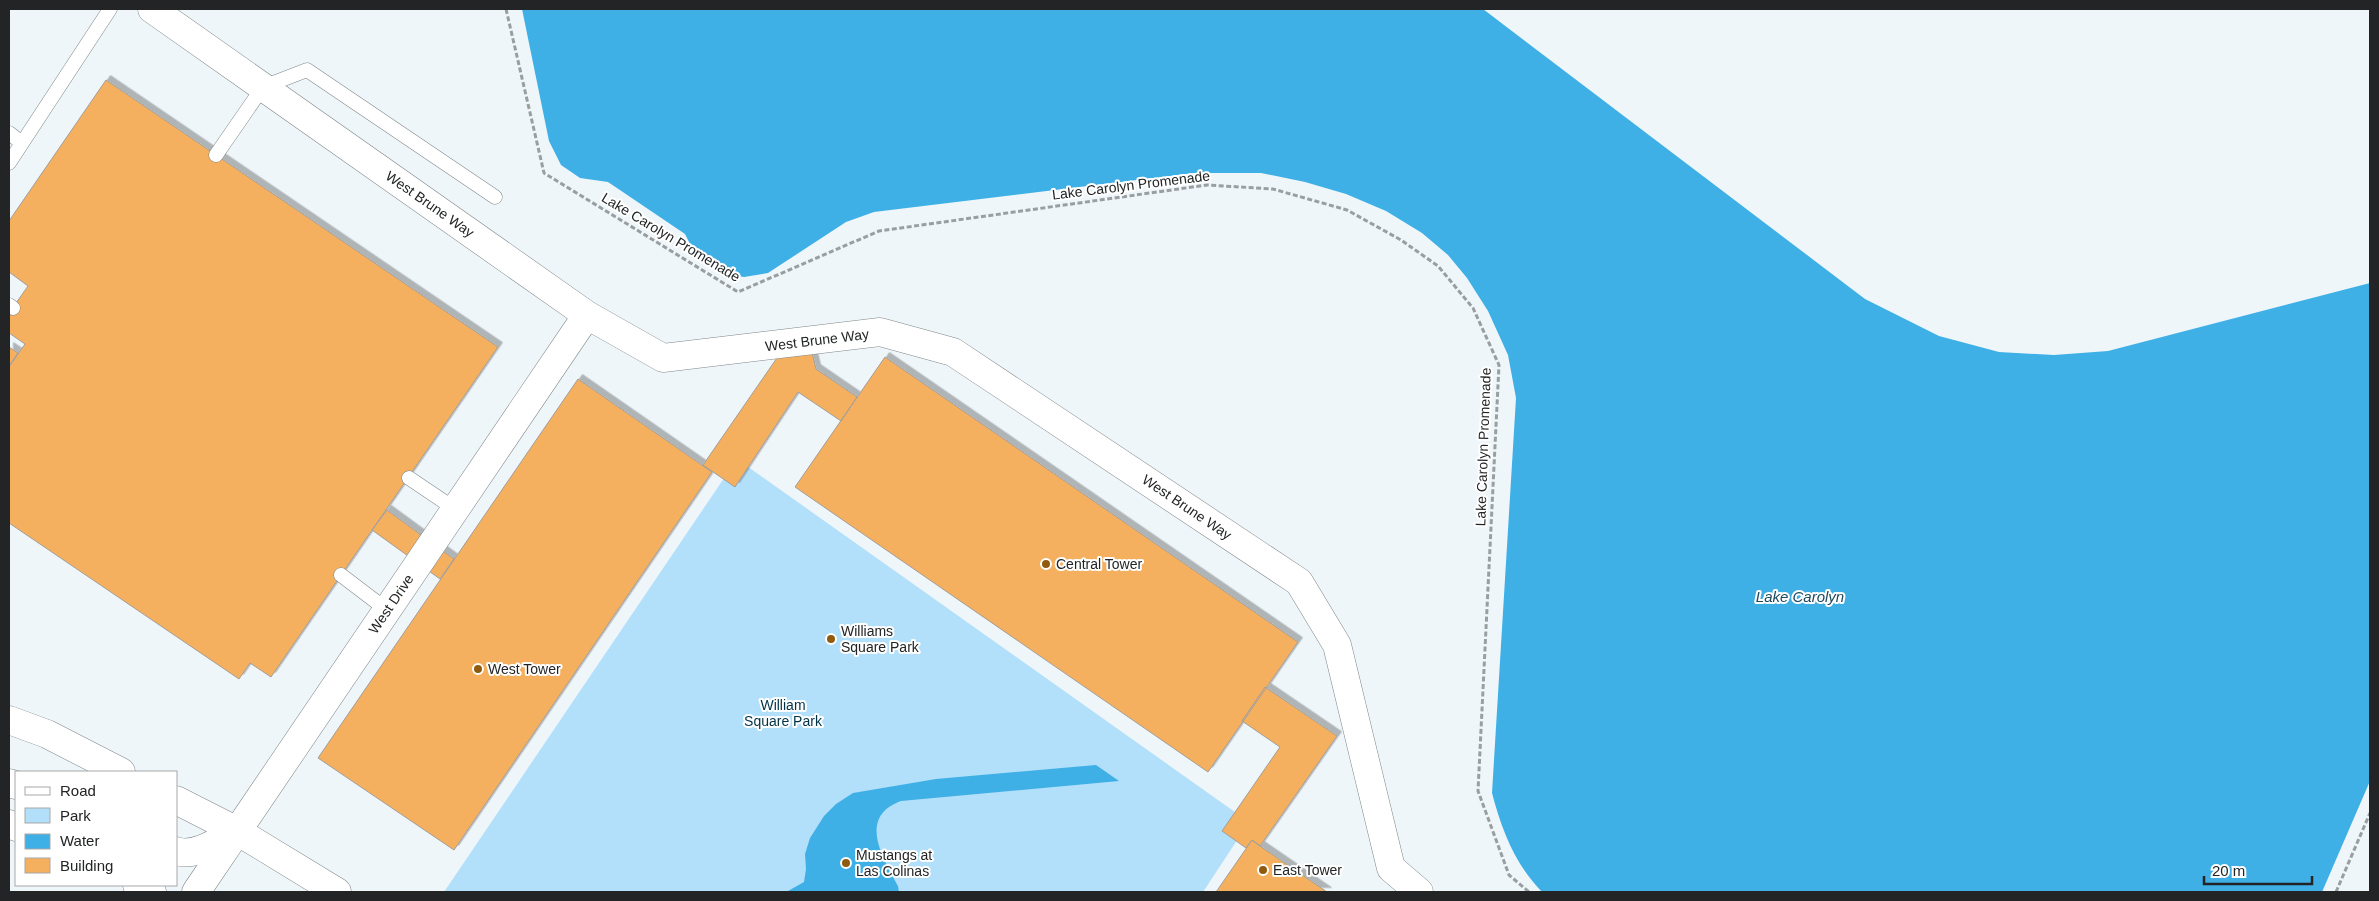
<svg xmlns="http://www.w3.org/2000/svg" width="2379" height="901" font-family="Helvetica,sans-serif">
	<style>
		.green { fill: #b2dffa }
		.water { fill: #3fb0e6 }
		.building { fill: #f5b05f; stroke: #a39e99; filter: url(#shadow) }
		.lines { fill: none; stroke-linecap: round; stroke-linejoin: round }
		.service-casing { stroke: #81878a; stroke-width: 15 }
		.minor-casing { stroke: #81878a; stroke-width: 29 }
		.secondary-casing { stroke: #81878a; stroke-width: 29 }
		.path { stroke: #999ea1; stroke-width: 3; stroke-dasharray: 5 2.5; stroke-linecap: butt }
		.service { stroke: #fff; stroke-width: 14 }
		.minor { stroke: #fff; stroke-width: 28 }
		.secondary { stroke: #fff; stroke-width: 28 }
		.poi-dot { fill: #905b0e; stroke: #fff; stroke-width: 2 }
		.labels { text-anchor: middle; stroke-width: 4; stroke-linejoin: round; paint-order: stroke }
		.street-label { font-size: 14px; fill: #222425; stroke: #fff }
		.poi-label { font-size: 14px; fill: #222425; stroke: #fff; text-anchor: start }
		.park-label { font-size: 14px; fill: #003247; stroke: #fff }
		.water-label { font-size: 15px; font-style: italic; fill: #1d4a61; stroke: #fff }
	</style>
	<defs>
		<filter id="shadow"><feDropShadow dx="4.5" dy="-4.5" stdDeviation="0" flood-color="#0004"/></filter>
	</defs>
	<rect width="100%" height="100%" fill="#eff6fa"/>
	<path class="green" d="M737 459 1249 822 1203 892H444Z"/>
	<path class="water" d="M522 9H1483L1865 299 1939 336 1999 352 2054 355 2108 351 2370 283V781L2322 892H1542C1515 864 1502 831 1492 793L1516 398 1508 355 1488 311 1467 278 1448 255 1422 233 1386 211 1346 194 1305 182 1261 173H1194L874 212 846 222 768 273 744 277 725 274 708 266 694 252 685 234 608 182 580 178 561 165 549 141Z
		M1096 765 1119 781 901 801C857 817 883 858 898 886L899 892H771L788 891 804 882 806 869 805 854 810 838 824 816 836 804 853 793 936 779Z"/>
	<path class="building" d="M106 80 498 347 271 677 250 663 239 679 9 523V367L25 344 9 333V313L28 286 9 272V221Z
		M9 347 18 353 9 366Z
		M812 352 816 369 857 397 841 421 798 392 735 487 703 465 779 355Z
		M885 357 1298 642 1208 772 795 487Z
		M578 379 712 472 454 850 318 758Z
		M387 510 454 559 440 579 372 530Z
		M1265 687 1337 736 1260 846 1252 840 1246 848 1222 831 1280 747 1242 721Z
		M1252 840 1260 846 1327 892H1216Z"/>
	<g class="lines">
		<g class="service-casing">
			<path id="service" d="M9 133 22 143
				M216 155 263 87 307 70 495 197
				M9 163 110 9
				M9 305 13 308
				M409 478 455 509
				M341 575 387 610"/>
		</g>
		<g class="minor-casing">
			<path id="minor" d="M152 9 587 315 663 358 880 332 953 352 1299 582 1337 645 1391 868 1419 892
				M196 892 587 315"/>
		</g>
		<g class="secondary-casing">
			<path id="secondary" d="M9 720 47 734 121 772
				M9 783 16 785
				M176 800 237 831 337 892
				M9 824 16 827
				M176 851C195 858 220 840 237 831
				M137 885 152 892"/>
		</g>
		<path class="path" d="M506 9 544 173 738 292 879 231 1207 185 1273 189 1347 210 1401 240 1438 266 1473 308 1499 365 1478 791 1509 875 1529 892
			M2336 892 2370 813"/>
		<use href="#service" class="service"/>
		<use href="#minor" class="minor"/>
		<use href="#secondary" class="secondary"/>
	</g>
	<g class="poi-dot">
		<circle cx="1046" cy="564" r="5"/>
		<circle cx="831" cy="639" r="5"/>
		<circle cx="478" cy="669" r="5"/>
		<circle cx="846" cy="863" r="5"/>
		<circle cx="1263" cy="870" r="5"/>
	</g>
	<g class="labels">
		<g class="street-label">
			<text transform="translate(1131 185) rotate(-7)" y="5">Lake Carolyn Promenade</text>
			<text transform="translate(430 204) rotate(35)" y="5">West Brune Way</text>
			<text transform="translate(671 237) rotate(31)" y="5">Lake Carolyn Promenade</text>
			<text transform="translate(817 340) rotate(-7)" y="5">West Brune Way</text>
			<text transform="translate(1483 447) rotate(-88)" y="5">Lake Carolyn Promenade</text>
			<text transform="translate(1187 507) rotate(34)" y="5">West Brune Way</text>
			<text transform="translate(391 604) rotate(-56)" y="5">West Drive</text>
		</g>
		<g class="poi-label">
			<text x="1056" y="569">Central Tower</text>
			<text x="841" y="636">Williams<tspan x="841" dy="16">Square Park</tspan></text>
			<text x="488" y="674">West Tower</text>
			<text x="856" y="860">Mustangs at<tspan x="856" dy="16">Las Colinas</tspan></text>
			<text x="1273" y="875">East Tower</text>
		</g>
		<g class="park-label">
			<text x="783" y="710">William<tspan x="783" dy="16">Square Park</tspan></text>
		</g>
		<g class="water-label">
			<text x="1800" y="602">Lake Carolyn</text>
		</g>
	</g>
	<rect width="2379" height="901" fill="none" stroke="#222425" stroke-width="20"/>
	<rect x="15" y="771" width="162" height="115" fill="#ffffff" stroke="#a7a7a8"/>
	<rect x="25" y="787" width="25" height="8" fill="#ffffff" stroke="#a7a7a8"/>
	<text x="60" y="796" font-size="15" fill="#222425">Road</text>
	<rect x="25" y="808" width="25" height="15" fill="#b2dffa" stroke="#a7a7a8"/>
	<text x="60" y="821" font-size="15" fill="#222425">Park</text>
	<rect x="25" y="834" width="25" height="15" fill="#3fb0e6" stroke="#a7a7a8"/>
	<text x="60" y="846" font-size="15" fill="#222425">Water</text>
	<rect x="25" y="858" width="25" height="15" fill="#f5b05f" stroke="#a7a7a8"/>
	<text x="60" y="871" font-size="15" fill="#222425">Building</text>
	<path d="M2204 876v8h108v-8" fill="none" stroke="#222425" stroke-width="2.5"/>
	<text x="2212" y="876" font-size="15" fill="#222425" stroke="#ffffff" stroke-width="4" paint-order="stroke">20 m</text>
</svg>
